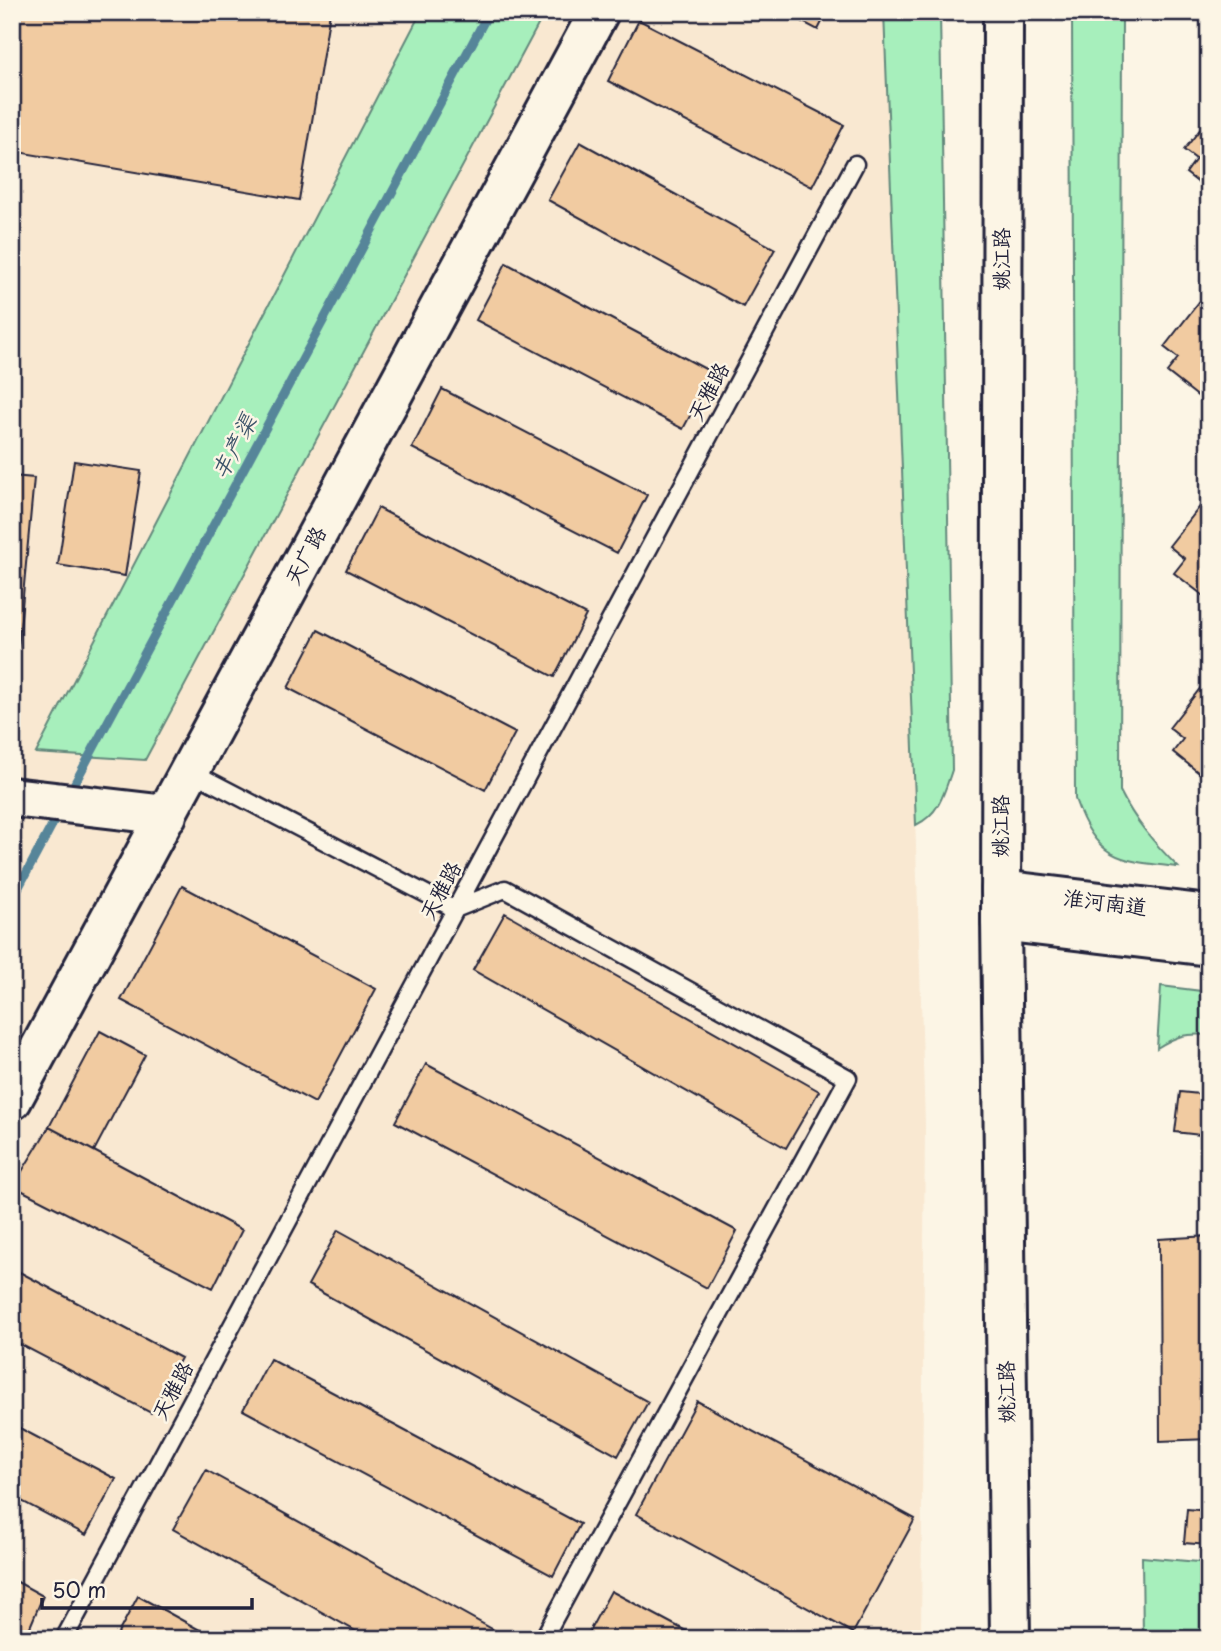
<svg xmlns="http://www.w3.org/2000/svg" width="1221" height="1651" font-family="'Playpen Sans','LXGW WenKai TC',sans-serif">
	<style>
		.built { fill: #f9e8d1 }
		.green { fill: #a7efbc; stroke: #64887c; stroke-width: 2 }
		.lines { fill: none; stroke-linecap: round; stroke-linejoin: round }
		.stream { stroke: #578599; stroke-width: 9 }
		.building { fill: #f1cba1; stroke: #22223b; stroke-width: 2 }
		.service-casing { stroke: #22223b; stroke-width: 21 }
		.tertiary-casing { stroke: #22223b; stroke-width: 44 }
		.secondary-casing { stroke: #22223b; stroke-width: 44 }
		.service { stroke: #fcf5e5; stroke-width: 16 }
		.tertiary { stroke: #fcf5e5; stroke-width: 38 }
		.secondary { stroke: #fcf5e5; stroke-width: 38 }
		.labels { text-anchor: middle; stroke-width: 5; stroke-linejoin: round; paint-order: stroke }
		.street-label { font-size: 21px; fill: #22223b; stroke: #fcf5e5 }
		.water-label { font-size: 23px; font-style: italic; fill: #3c546a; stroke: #fcf5e5 }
	</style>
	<rect width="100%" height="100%" fill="#fcf5e5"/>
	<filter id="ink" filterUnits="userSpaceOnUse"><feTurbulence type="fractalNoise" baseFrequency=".0143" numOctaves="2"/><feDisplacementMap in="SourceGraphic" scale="14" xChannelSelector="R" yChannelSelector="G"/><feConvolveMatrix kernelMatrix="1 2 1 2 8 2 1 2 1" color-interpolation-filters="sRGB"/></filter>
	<g filter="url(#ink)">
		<path class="built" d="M12 12H885L896 228 925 1124 921 1639H12Z"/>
		<path class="green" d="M421 12H545L145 760 36 753Z
			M884 12H940L952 770C944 794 939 814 916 825Z
			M1072 12H1122L1120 791C1135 821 1154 843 1178 867 1118 861 1097 860 1075 799Z
			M1161 986 1209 992V1035C1185 1033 1176 1036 1157 1048Z
			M1142 1557 1209 1563V1639H1143Z"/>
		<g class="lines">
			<path class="stream" d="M69 794 489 12
				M12 900 59 812"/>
		</g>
		<path class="building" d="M12 12H330L299 200 12 151Z
			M784 12H827L818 30Z
			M639 20 844 125 812 187 608 81Z
			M1209 118V191L1186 173 1196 159 1184 150Z
			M580 142 775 249 743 307 548 200Z
			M506 263 713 373 683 429 476 320Z
			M1199 302 1209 310V405L1167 372 1178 358 1164 347Z
			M442 389 647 495 617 553 412 448Z
			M74 461 141 471 125 576 58 565Z
			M12 476 34 478 12 714Z
			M1202 504 1209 510V600L1174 573 1185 559 1169 546Z
			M378 508 586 615 554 677 346 570Z
			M318 630 515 733 485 790 288 688Z
			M1202 686 1209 692V781L1173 752 1183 739 1169 728Z
			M182 886 376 989 315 1103 121 1000Z
			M505 913 819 1091 786 1148 473 970Z
			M100 1031 145 1055 94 1151 49 1127Z
			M426 1064 737 1231 707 1288 395 1122Z
			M1180 1092 1209 1095V1136L1175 1132Z
			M49 1127 242 1230 213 1288 13 1186Z
			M338 1230 648 1402 618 1456 308 1285Z
			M1209 1236V1439L1160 1441 1159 1239Z
			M12 1268 181 1358 151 1413 12 1340Z
			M270 1359 580 1524 553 1576 243 1410Z
			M697 1401 915 1519 853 1633 636 1514Z
			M12 1424 116 1479 86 1535 12 1496Z
			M206 1470 510 1639H370L173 1529Z
			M1187 1509 1209 1511V1545L1184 1543Z
			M12 1579 43 1596 25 1639H12Z
			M611 1591 701 1639H585Z
			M138 1596 216 1639H115Z"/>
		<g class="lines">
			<g class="service-casing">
				<path id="service" d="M190 771 455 909 505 889 848 1078 543 1639
					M64 1639 855 164"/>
			</g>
			<g class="tertiary-casing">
				<path id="tertiary" d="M12 797 167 815
					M1001 890 1209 915
					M1001 921 1209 946
					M12 1100 599 12"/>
			</g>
			<g class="secondary-casing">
				<path id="secondary" d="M1003 12 1001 921 1010 1639"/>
			</g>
			<use href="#service" class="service"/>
			<use href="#tertiary" class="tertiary"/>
			<use href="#secondary" class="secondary"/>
		</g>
	</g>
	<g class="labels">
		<g class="street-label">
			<text transform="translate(1002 259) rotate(-90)" y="7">姚江路</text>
			<text transform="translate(709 392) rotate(-62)" y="7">天雅路</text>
			<text transform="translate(306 556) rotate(-62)" y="7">天广路</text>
			<text transform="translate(1001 826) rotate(-90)" y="7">姚江路</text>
			<text transform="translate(441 891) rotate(-62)" y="7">天雅路</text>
			<text transform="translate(1105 903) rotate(7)" y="7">淮河南道</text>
			<text transform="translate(173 1391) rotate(-62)" y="7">天雅路</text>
			<text transform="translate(1007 1392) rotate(-91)" y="7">姚江路</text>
		</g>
		<g class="water-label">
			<text transform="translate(234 447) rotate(-62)" y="8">丰产渠</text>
		</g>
	</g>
	<rect width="1221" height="1651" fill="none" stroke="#fcf5e5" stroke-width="42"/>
	<rect x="21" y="21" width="1179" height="1609" fill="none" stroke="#22223b" stroke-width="2.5" filter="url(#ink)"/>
	<path d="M42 1598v10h210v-10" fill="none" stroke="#22223b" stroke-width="3.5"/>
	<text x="52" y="1598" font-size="21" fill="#22223b" stroke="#fcf5e5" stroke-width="5" paint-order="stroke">50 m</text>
</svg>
